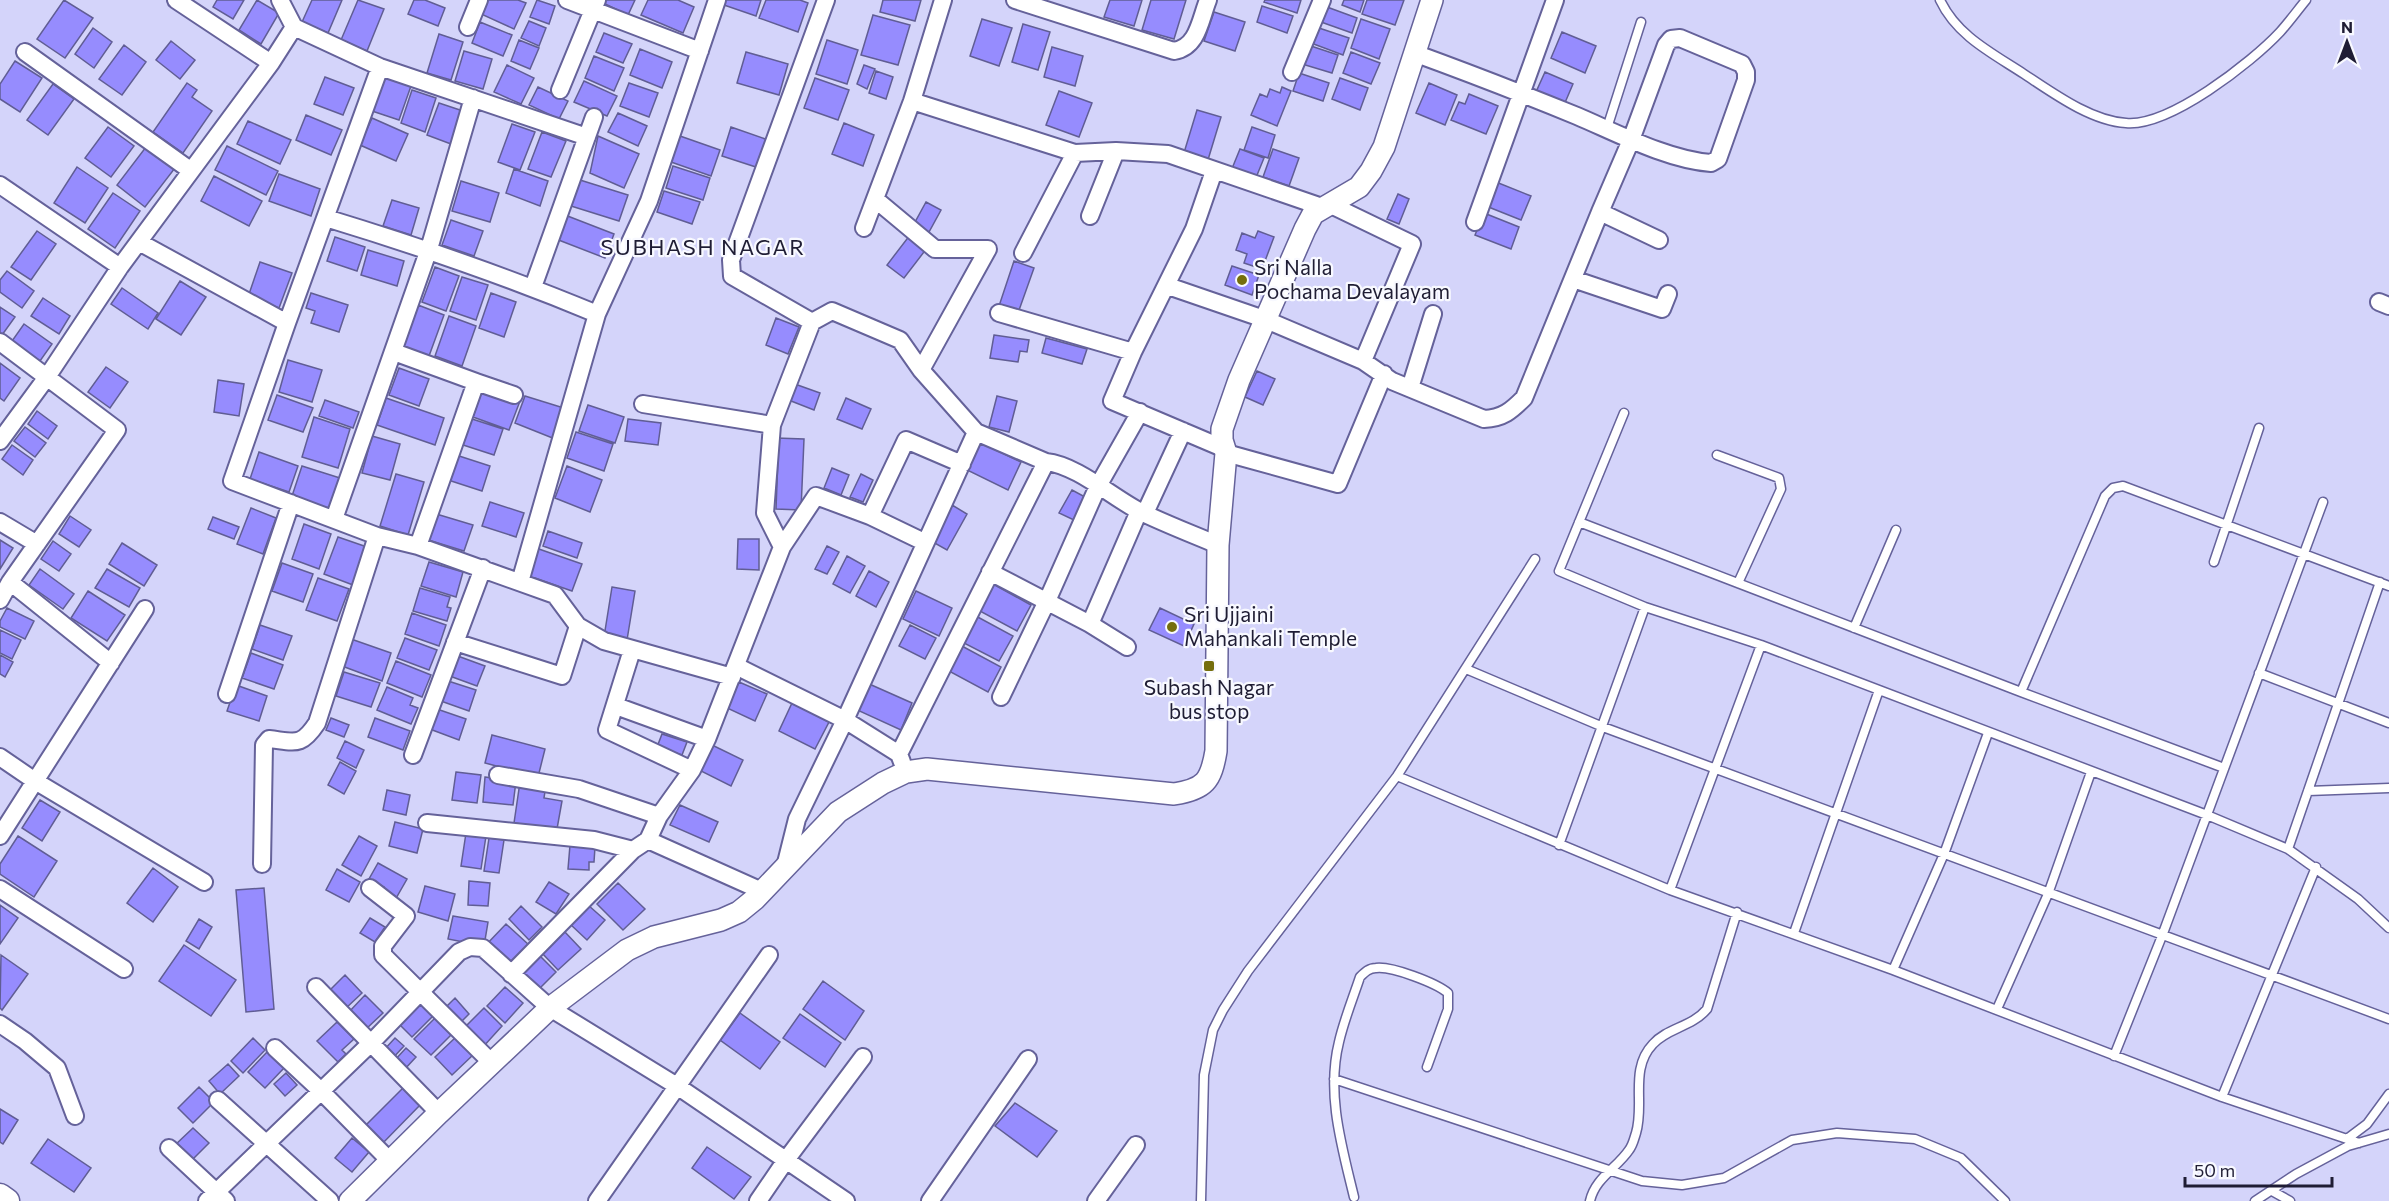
<svg xmlns="http://www.w3.org/2000/svg" width="2389" height="1201" font-family="Commissioner,sans-serif">
	<style>
		.building { fill: #968cfe; stroke: #605d94; stroke-width: 1.5 }
		.lines { fill: none; stroke-linecap: round; stroke-linejoin: round }
		.service-casing { stroke: #65629a; stroke-width: 11 }
		.minor-casing { stroke: #65629a; stroke-width: 20 }
		.tertiary-casing { stroke: #65629a; stroke-width: 24 }
		.secondary-casing { stroke: #65629a; stroke-width: 27 }
		.service { stroke: #fff; stroke-width: 8 }
		.minor { stroke: #fff; stroke-width: 16 }
		.tertiary { stroke: #fff; stroke-width: 21 }
		.secondary { stroke: #fff; stroke-width: 24 }
		.poi-dot { fill: #756e0d; stroke: #f8f9ff; stroke-width: 2 }
		.labels { text-anchor: middle; stroke-width: 4.5; stroke-linejoin: round; paint-order: stroke }
		.poi-label { font-size: 21px; fill: #1f1d34; stroke: #f8f9ff; text-anchor: start }
		.neighbourhood-label { font-size: 22px; letter-spacing: 1.5px; fill: #1f1d34; stroke: #f8f9ff }
	</style>
	<rect width="100%" height="100%" fill="#d4d4fa"/>
	<path class="building" d="M64 0 93 18 65 58 37 39Z
		M217 0H244L233 19 213 7Z
		M257 0 279 13 261 44 239 30Z
		M312 0H342L328 33 302 22Z
		M358 0 384 9 367 51 341 40Z
		M414 0H425L445 8 438 26 408 14Z
		M488 0H518L526 3 514 29 481 14Z
		M537 0 555 6 549 24 530 17Z
		M602 0H635L628 15 601 2Z
		M648 0H678L694 7 683 33 641 15Z
		M722 0H761L756 16 721 4Z
		M766 0H800L808 3 798 32 759 18Z
		M883 0H921L915 21 880 12Z
		M1110 0H1142L1134 26 1104 17Z
		M1151 0H1186L1174 39 1142 30Z
		M1265 0H1301L1297 13 1264 2Z
		M1344 0H1364L1360 12 1342 5Z
		M1367 0H1404L1395 25 1362 14Z
		M1262 6 1293 16 1287 33 1257 22Z
		M1327 7 1357 18 1352 33 1321 22Z
		M1214 12 1245 22 1235 51 1204 41Z
		M873 15 910 25 898 65 861 55Z
		M982 19 1012 28 999 66 970 56Z
		M1361 19 1390 29 1379 59 1351 48Z
		M529 21 546 28 539 46 521 38Z
		M480 22 512 35 503 56 472 43Z
		M1023 24 1050 32 1038 70 1012 62Z
		M1316 27 1349 38 1343 55 1311 43Z
		M93 28 112 42 94 68 75 54Z
		M1562 32 1596 46 1585 73 1551 58Z
		M604 33 632 44 623 63 596 52Z
		M439 34 463 42 451 80 427 73Z
		M519 40 539 48 530 69 511 61Z
		M827 40 858 50 847 84 816 74Z
		M171 41 195 60 180 79 156 60Z
		M124 45 146 62 122 95 99 79Z
		M1308 45 1338 55 1332 73 1302 64Z
		M1052 47 1083 56 1075 86 1044 77Z
		M640 49 672 62 662 88 630 75Z
		M464 51 492 59 483 89 455 81Z
		M746 52 788 64 779 95 737 83Z
		M1351 52 1380 63 1371 84 1343 73Z
		M594 56 624 68 614 91 585 78Z
		M15 61 42 78 20 112 0 99V84Z
		M507 65 534 78 521 104 494 92Z
		M864 65 875 69 867 89 857 84Z
		M876 71 893 77 886 99 869 93Z
		M1545 72 1573 84 1564 105 1536 92Z
		M1299 73 1329 83 1323 101 1293 91Z
		M325 77 354 88 343 115 314 104Z
		M384 77 411 86 399 120 372 111Z
		M815 78 849 90 838 120 804 108Z
		M1340 78 1368 88 1360 110 1332 99Z
		M584 81 617 96 607 116 574 102Z
		M187 83 197 90 192 97 212 111 183 153 153 132Z
		M629 83 658 93 649 117 620 106Z
		M1429 83 1457 95 1445 125 1416 113Z
		M53 84 74 99 48 135 27 120Z
		M538 87 568 101 559 119 529 105Z
		M1282 87 1291 91 1277 126 1251 115 1260 94 1267 97 1270 89 1280 93Z
		M412 90 436 98 425 132 401 123Z
		M1059 91 1092 103 1079 137 1046 125Z
		M1469 94 1498 106 1486 134 1451 120 1459 102 1465 104Z
		M439 103 463 111 451 144 427 135Z
		M1197 110 1221 117 1207 163 1183 156Z
		M618 113 647 126 638 146 608 132Z
		M306 115 342 130 331 155 296 140Z
		M372 118 408 134 396 161 360 145Z
		M248 121 291 140 280 164 237 144Z
		M844 123 874 135 863 166 832 154Z
		M512 124 535 132 520 170 498 162Z
		M108 127 134 146 111 177 85 158Z
		M731 127 771 141 762 169 722 156Z
		M1252 127 1275 135 1268 158 1244 150Z
		M542 132 566 141 551 177 528 169Z
		M598 136 639 154 624 188 590 173Z
		M680 136 720 150 711 176 671 162Z
		M227 146 278 171 266 195 215 170Z
		M146 147 175 168 145 207 117 185Z
		M1240 149 1264 158 1255 180 1231 171Z
		M1273 149 1299 158 1289 186 1263 177Z
		M673 166 710 178 703 200 666 188Z
		M77 167 108 188 85 223 54 203Z
		M514 169 548 181 540 206 506 193Z
		M279 174 320 189 311 216 269 201Z
		M214 176 262 201 249 226 201 201Z
		M580 180 628 195 619 221 571 206Z
		M461 181 499 193 490 222 452 211Z
		M1496 182 1531 196 1521 220 1486 206Z
		M664 191 700 202 692 224 657 212Z
		M113 193 140 211 115 248 88 229Z
		M1398 194 1409 199 1399 224 1387 219Z
		M392 200 419 208 411 235 383 226Z
		M926 202 941 210 929 232 914 224Z
		M1484 213 1519 227 1511 249 1475 235Z
		M565 215 614 234 605 258 556 239Z
		M451 220 483 231 474 256 442 245Z
		M37 231 56 244 31 280 11 267Z
		M1258 231 1274 237 1262 269 1244 263 1247 254 1236 250 1242 233 1255 238Z
		M910 235 927 248 904 278 887 265Z
		M335 237 365 247 357 271 327 261Z
		M368 250 404 261 397 286 361 275Z
		M1014 261 1034 268 1018 313 999 306Z
		M260 262 292 273 279 308 248 297Z
		M1232 266 1259 275 1252 295 1225 285Z
		M435 267 459 276 446 311 422 302Z
		M7 271 34 291 22 308 0 292V280Z
		M462 277 488 285 476 320 450 311Z
		M180 281 206 297 181 335 156 319Z
		M122 288 158 313 148 329 111 304Z
		M311 293 348 305 339 332 311 323 315 311 306 308Z
		M491 293 516 302 504 337 479 328Z
		M43 298 70 316 59 334 31 316Z
		M418 305 444 315 429 356 403 347Z
		M0 307 15 317 2 335 0 333Z
		M449 316 476 326 462 366 435 356Z
		M776 318 799 327 788 354 766 345Z
		M24 324 52 344 40 361 12 341Z
		M994 335 1029 340 1027 352 1020 351 1018 362 990 358Z
		M1046 338 1087 349 1082 364 1042 353Z
		M288 360 322 370 312 402 279 392Z
		M0 363 20 378 4 401 0 398Z
		M106 367 128 382 110 408 88 392Z
		M399 368 429 379 419 406 389 395Z
		M1257 371 1275 379 1263 405 1245 397Z
		M218 380 244 384 239 416 214 412Z
		M792 383 820 393 814 410 786 399Z
		M483 388 520 401 509 430 473 417Z
		M277 395 313 408 303 432 268 420Z
		M525 396 567 409 555 439 515 423Z
		M997 396 1017 401 1009 432 989 427Z
		M386 398 444 418 435 445 377 425Z
		M846 398 871 409 862 429 837 419Z
		M325 400 359 412 353 428 319 416Z
		M588 405 624 417 615 443 579 431Z
		M37 411 57 426 48 439 28 424Z
		M314 417 350 429 338 468 302 457Z
		M469 418 503 429 494 455 460 444Z
		M628 419 661 423 658 445 625 441Z
		M25 427 46 443 35 457 14 441Z
		M576 432 613 444 604 471 567 458Z
		M372 436 400 444 390 480 362 473Z
		M776 438 804 439 801 510 776 509 778 457 775 456Z
		M979 442 1021 462 1008 490 965 469Z
		M12 445 33 460 23 475 2 459Z
		M259 452 298 466 289 492 250 479Z
		M453 454 490 466 482 491 445 479Z
		M302 466 340 478 330 509 292 496Z
		M567 466 602 480 590 512 555 498Z
		M832 468 849 475 841 495 824 488Z
		M396 474 424 482 408 535 380 526Z
		M861 474 873 480 863 502 850 497Z
		M1072 490 1087 498 1076 521 1059 513Z
		M490 502 524 513 516 537 482 526Z
		M952 505 967 514 947 550 931 541Z
		M251 508 276 518 263 554 237 544Z
		M433 513 473 525 464 551 425 539Z
		M70 516 91 530 79 547 59 534Z
		M213 517 239 527 234 539 208 529Z
		M304 524 331 534 319 569 292 559Z
		M548 531 582 543 577 558 543 546Z
		M338 537 367 547 353 585 324 574Z
		M738 539H759V570L737 569Z
		M0 540 13 548 0 569Z
		M53 541 71 554 59 571 41 559Z
		M122 543 157 565 144 586 109 564Z
		M827 546 839 552 827 574 815 569Z
		M536 548 582 564 572 591 526 575Z
		M847 556 865 566 850 593 833 584Z
		M429 562 463 572 456 597 421 586Z
		M282 563 313 574 303 602 272 591Z
		M40 569 74 594 63 609 29 585Z
		M107 569 140 588 129 607 95 588Z
		M869 571 889 582 876 607 856 596Z
		M318 578 349 589 337 621 306 610Z
		M993 584 1031 605 1017 631 978 610Z
		M612 587 635 591 627 640 604 637Z
		M420 588 450 597 447 607 451 608 447 621 413 611Z
		M88 591 125 615 107 641 71 618Z
		M916 591 952 608 939 636 903 619Z
		M7 608 34 621 25 639 0 627V621Z
		M1160 608 1194 624 1184 646 1149 630Z
		M412 613 446 625 439 646 405 634Z
		M974 615 1013 636 999 661 960 641Z
		M260 625 292 636 283 660 252 649Z
		M910 625 936 638 925 659 899 646Z
		M0 630 21 640 12 659 0 653Z
		M405 638 437 650 429 670 397 658Z
		M351 639 391 653 382 681 342 666Z
		M960 645 1001 667 988 692 947 670Z
		M251 653 283 665 274 689 242 678Z
		M0 655 13 662 5 677 0 674Z
		M455 655 485 666 477 686 447 675Z
		M396 661 431 675 422 697 387 683Z
		M344 672 380 683 371 707 336 696Z
		M445 680 476 690 469 711 438 700Z
		M739 682 767 694 755 721 727 708Z
		M867 683 912 703 901 730 855 709Z
		M236 685 267 696 259 721 227 711Z
		M387 687 413 698 410 705 418 708 411 724 377 710Z
		M792 703 829 722 815 749 779 731Z
		M434 708 466 719 459 740 427 728Z
		M331 718 349 725 344 737 326 730Z
		M375 718 410 731 403 750 368 737Z
		M662 734 687 742 682 755 657 747Z
		M492 735 545 749 538 777 485 763Z
		M345 741 364 750 356 768 337 758Z
		M712 745 743 760 731 786 699 770Z
		M340 762 356 771 344 794 328 785Z
		M456 772 481 775 477 803 452 800Z
		M485 777 516 781 513 805 483 802Z
		M520 782 546 785 544 798 562 801 557 829 514 823Z
		M387 790 410 795 406 815 383 810Z
		M40 800 60 812 42 841 22 828Z
		M680 805 718 822 709 842 670 825Z
		M395 822 423 829 417 853 389 846Z
		M466 833 486 836 481 869 461 866Z
		M18 836 57 861 34 897 0 874V864Z
		M359 836 377 846 361 876 342 865Z
		M489 838 504 840 499 873 484 871Z
		M570 845 595 847 594 862H589V870L568 869Z
		M378 863 407 879 395 900 381 892 384 887 369 879Z
		M153 868 178 887 153 922 127 903Z
		M337 869 360 882 349 902 326 890Z
		M469 881 490 883 488 906 468 905Z
		M549 882 569 894 556 914 536 902Z
		M618 883 645 909 623 930 597 904Z
		M425 886 455 894 448 921 418 912Z
		M264 888 274 1009 246 1012 236 890Z
		M0 905 18 918 0 944Z
		M588 905 605 920 587 940 570 924Z
		M521 906 542 927 529 940 509 919Z
		M453 916 488 922 484 946 448 939Z
		M370 918 385 927 375 942 360 933Z
		M199 919 212 927 199 949 186 941Z
		M506 924 529 945 508 967 485 946Z
		M564 931 581 949 558 970 541 952Z
		M184 945 236 980 211 1016 159 981Z
		M1 955 28 974 2 1010 0 1008Z
		M539 955 556 972 536 992 519 974Z
		M345 975 362 993 344 1010 327 993Z
		M823 981 864 1011 845 1040 803 1009Z
		M505 987 523 1003 505 1023 487 1006Z
		M365 995 383 1013 365 1030 348 1013Z
		M455 998 469 1014 460 1023 445 1008Z
		M420 1001 434 1015 412 1037 398 1023Z
		M484 1008 502 1026 483 1047 464 1028Z
		M740 1013 780 1042 760 1069 720 1040Z
		M800 1014 841 1043 825 1067 783 1038Z
		M435 1018 451 1035 431 1055 414 1039Z
		M337 1022 354 1039 342 1050 346 1054 338 1062 317 1041Z
		M457 1036 474 1054 452 1075 435 1057Z
		M253 1038 265 1050 243 1073 231 1061Z
		M395 1038 404 1046 392 1059 383 1051Z
		M406 1048 416 1057 404 1070 394 1061Z
		M267 1052 284 1068 265 1088 248 1072Z
		M228 1064 239 1076 220 1094 209 1081Z
		M286 1073 297 1085 285 1096 274 1084Z
		M405 1086 422 1103 381 1145 363 1128Z
		M199 1087 214 1102 193 1123 178 1108Z
		M1015 1103 1057 1131 1037 1157 995 1126Z
		M0 1109 18 1120 3 1144 0 1142Z
		M193 1128 209 1143 190 1162 174 1146Z
		M352 1138 369 1152 352 1172 335 1158Z
		M48 1139 91 1168 74 1192 31 1163Z
		M707 1147 751 1177 734 1199 692 1168Z"/>
	<g class="lines">
		<g class="service-casing">
			<path id="service" d="M1940 0C1957 36 1992 53 2024 74 2053 93 2091 121 2126 123 2169 127 2251 63 2280 32 2289 22 2297 11 2306 0
				M1607 128 1641 22
				M1624 413 1559 571 1645 607 1761 645 2207 815 2288 849 2358 899 2389 928
				M1717 455 1779 478 1781 489 1738 583
				M1579 522 2021 692 2224 768
				M2214 562 2259 428
				M1854 628 1896 530
				M1466 669 1603 727 2389 1019
				M2259 673 2389 723
				M2021 692 2105 496 2113 488 2123 486 2389 586
				M1397 776 1670 890 1893 970 2222 1097 2359 1143
				M2308 791 2389 788
				M1559 845 1645 607
				M2288 849 2380 582
				M1670 890 1761 645
				M1794 933 1879 690
				M1893 970 1944 854 1988 733
				M1997 1009 2048 894 2091 772
				M2114 1056 2162 936 2323 502
				M1334 1079 1642 1181 1682 1185 1724 1178 1792 1140 1837 1133 1915 1139 1961 1158 2005 1201
				M2222 1097 2316 867
				M2347 1139 2367 1124 2389 1094
				M2272 1191 2290 1201
				M1354 1197C1342 1147 1326 1094 1339 1042 1344 1020 1353 998 1360 977 1365 972 1369 968 1376 968 1392 966 1436 983 1448 993V1009L1427 1067
				M1201 1201 1204 1075 1213 1030 1223 1010 1248 971 1397 776 1535 559
				M1590 1201C1595 1178 1617 1168 1629 1150 1633 1145 1634 1139 1636 1133 1645 1104 1629 1069 1653 1044 1667 1028 1692 1027 1707 1009L1737 912
				M2255 1201 2296 1174 2348 1146 2389 1134"/>
		</g>
		<g class="minor-casing">
			<path id="minor" d="M176 0 271 63
				M280 0 294 27 380 67 587 137
				M567 0 700 51
				M826 0 731 260 732 276 812 322 832 311 900 340 921 370 976 432 1046 462C1077 465 1113 498 1141 512 1166 524 1192 534 1218 545
				M1015 0 1174 51C1198 47 1200 20 1208 0
				M468 27 479 0
				M25 52 190 170
				M1414 53C1469 73 1523 94 1577 116 1617 133 1668 160 1711 163L1718 159 1746 80V72L1742 64 1680 38 1671 39 1666 45 1631 140 1600 212
				M380 67 287 323 232 481 377 536 418 546 555 595 578 626 604 641 732 677
				M1292 72 1322 0
				M560 90 597 0
				M912 101 1075 153 1116 151 1168 154 1322 207
				M1214 171 1194 229 1133 352 1112 401 1225 449
				M0 185 120 267
				M875 199 935 249H988L921 370
				M1329 204 1412 244 1363 361
				M1090 216 1116 151
				M326 218C418 246 508 277 597 314
				M1475 222 1555 0
				M864 228 912 101 943 0
				M139 242 287 323
				M1023 253 1075 153
				M1573 279 1662 309 1668 294
				M1168 286 1264 319 1363 361 1392 381 1484 419C1503 418 1511 411 1524 398L1600 212 1659 240
				M533 287 594 117
				M2379 302 2389 306
				M999 313 1133 352
				M0 342 117 430 10 582 0 600
				M394 352 476 382 418 546
				M476 382 514 395
				M1410 388 1433 314
				M643 404 772 425
				M0 441 47 377 120 267 271 63 294 27
				M1226 453 1338 484 1384 374
				M1145 513 1183 431
				M870 516 906 440 962 464
				M334 519 429 249 473 98
				M0 522 37 544
				M782 547 816 496 870 516 924 542
				M990 572 1090 624 1139 511
				M10 582 111 663
				M520 582 597 314 649 201 717 0
				M1090 624 1127 647
				M455 642 562 676 578 626
				M632 650 607 730 692 770
				M736 666 845 720 899 754 902 762
				M227 694 291 503
				M1001 697 1047 601 1098 486 1140 412
				M616 706 707 739
				M899 754 1046 462
				M413 755 483 568
				M0 757 35 781 204 882
				M498 775 579 789 659 816
				M427 823 594 840 633 850
				M0 836 145 609
				M648 840 762 891
				M262 864 264 745 269 739C296 742 301 747 317 723L377 536
				M785 867 797 819 845 720 976 432
				M370 888 406 916 383 946V955L492 1063
				M0 889 124 969
				M511 974 633 850 648 840 659 816 692 770 707 739 782 547 765 513 772 425 812 322
				M316 987 439 1113
				M0 1024 25 1041 57 1068 75 1116
				M275 1048 320 1090 390 1161
				M218 1100 330 1201
				M169 1148 226 1201
				M207 1201 371 1043 459 952 470 947 483 948 550 1008 677 1086 846 1201
				M597 1201 769 955
				M758 1201 786 1160 863 1057
				M930 1201 1028 1059
				M1096 1201 1136 1145"/>
		</g>
		<g class="tertiary-casing">
			<path id="tertiary" d="M350 1201 439 1113 550 1008 627 950 654 937 721 920 739 912 755 899 838 812 883 783 906 772 927 769 1174 794C1205 789 1211 781 1216 751L1218 545 1226 453 1222 440V429L1239 380 1305 229 1313 214 1359 187 1371 171 1384 147 1432 0"/>
		</g>
		<g class="secondary-casing">
			<path id="secondary" d="M0 1196 7 1201"/>
		</g>
		<use href="#service" class="service"/>
		<use href="#minor" class="minor"/>
		<use href="#tertiary" class="tertiary"/>
		<use href="#secondary" class="secondary"/>
	</g>
	<g class="poi-dot">
		<circle cx="1242" cy="280" r="6"/>
		<circle cx="1172" cy="627" r="6"/>
		<rect x="1203" y="660" width="12" height="12" rx="3"/>
	</g>
	<g class="labels">
		<g class="poi-label">
			<text x="1254" y="275">Sri Nalla<tspan x="1254" dy="24">Pochama Devalayam</tspan></text>
			<text x="1184" y="622">Sri Ujjaini<tspan x="1184" dy="24">Mahankali Temple</tspan></text>
			<text x="1209" y="695" text-anchor="middle">Subash Nagar<tspan x="1209" dy="24">bus stop</tspan></text>
		</g>
		<g class="neighbourhood-label">
			<text x="703" y="255">SUBHASH NAGAR</text>
		</g>
	</g>
	<g transform="translate(2347 42)" stroke="#f8f9ff" stroke-width="4.5" paint-order="stroke">
	<path d="M0-4.5L10 22L0 15L-10 22Z" fill="#1f1d34"/>
	<text y="-9" font-size="16" font-weight="bold" text-anchor="middle" fill="#1f1d34">N</text>
	</g>
	<path d="M2185 1177v9h147v-9" fill="none" stroke="#1f1d34" stroke-width="3"/>
	<text x="2194" y="1177" font-size="18" fill="#1f1d34" stroke="#f8f9ff" stroke-width="4.5" paint-order="stroke">50 m</text>
</svg>
